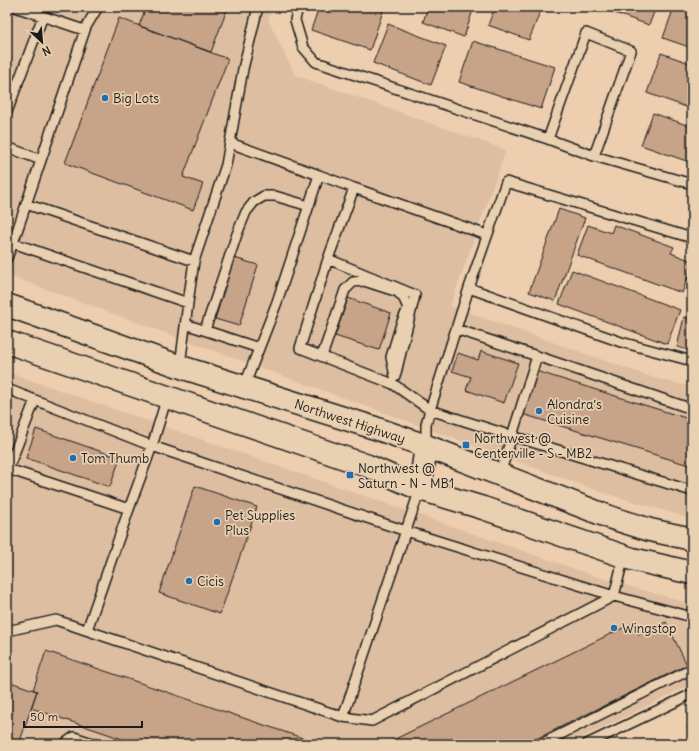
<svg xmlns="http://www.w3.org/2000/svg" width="699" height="751" font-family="Delius,sans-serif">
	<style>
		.built { fill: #debea0 }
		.building { fill: #c7a488; stroke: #1c1c1c }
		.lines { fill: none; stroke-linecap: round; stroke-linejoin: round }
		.lane-casing { stroke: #1c1c1c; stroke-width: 12 }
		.secondary-casing { stroke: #1c1c1c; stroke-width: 25 }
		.lane { stroke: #e9d0b1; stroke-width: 9 }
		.secondary { stroke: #e9d0b1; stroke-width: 22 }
		.poi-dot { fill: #1f6fb2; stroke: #e9d0b1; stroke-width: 1.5 }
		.labels { text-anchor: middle; stroke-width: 3.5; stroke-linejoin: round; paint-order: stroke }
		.poi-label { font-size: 13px; fill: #1c1c1c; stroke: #e9d0b1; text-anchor: start }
		.street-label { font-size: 13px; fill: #1c1c1c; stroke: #e9d0b1 }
	</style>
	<rect width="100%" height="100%" fill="#edceae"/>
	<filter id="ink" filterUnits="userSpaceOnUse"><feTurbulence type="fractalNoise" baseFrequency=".025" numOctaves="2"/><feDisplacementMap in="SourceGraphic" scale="8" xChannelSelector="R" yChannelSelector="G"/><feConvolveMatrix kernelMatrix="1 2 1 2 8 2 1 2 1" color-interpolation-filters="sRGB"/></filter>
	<g filter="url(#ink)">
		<path class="built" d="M7 7H273L268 20 295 75 506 150 450 306 654 378 692 387V519L601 492 7 275Z
			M7 372 604 579 692 604V684L569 744H7Z"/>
		<path class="building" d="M146 7H228L211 52 139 26Z
			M319 7H372L383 11 370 50 311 30Z
			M428 7H474L464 37 423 22Z
			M495 7H542L529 40 488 25Z
			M597 7H656L649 25Z
			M674 7H692V48L663 38Z
			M119 18 228 59 183 177 203 184 193 210 65 163Z
			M388 24 446 46 431 85 373 63Z
			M473 41 555 67 541 109 459 82Z
			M661 53 692 64V109L647 93Z
			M653 113 692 127V163L641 145Z
			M559 209 585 218 555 301 529 292Z
			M588 225 611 233 614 225 674 247 671 253 692 261V265L682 293 577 255Z
			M234 258 258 265 239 326 215 319Z
			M572 270 680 310 667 344 559 304Z
			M348 298 391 313 379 350 335 336Z
			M684 317 692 319V351L677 347Z
			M481 351 518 363 504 403 466 390 471 377 452 371 458 353 478 360Z
			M536 371 692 420V466L522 414Z
			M36 429 120 458 110 487 26 458Z
			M195 486 257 507 220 614 159 593Z
			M666 622 687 665 526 744H385L633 623 639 635Z
			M46 651 320 744H137L31 708 37 691 33 690Z
			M7 681 37 691 19 744H7Z
			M692 723V736L687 726Z"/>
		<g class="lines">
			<g class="lane-casing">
				<path id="lane" d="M15 7 84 30
					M298 7 295 20 303 47 316 62 548 139 594 156 692 184
					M7 112 43 16
					M548 139 586 33 631 51 594 156
					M230 143 319 175 277 302 244 387
					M7 147 41 160
					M319 175 354 188 328 259 300 348 393 384 430 410 512 436 692 491
					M354 188 487 235
					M26 204 194 261
					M13 243 188 303
					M7 258 13 243 86 27 98 7
					M328 259 415 295 396 373
					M469 288 621 342 692 361
					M185 324 259 348
					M456 329 537 356
					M205 330 237 234 246 212 254 202 264 196H275L309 206
					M322 356 345 290 353 282 364 281 398 292 404 299 408 308 401 324 391 357 395 376
					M180 366 188 303 194 261 226 165 243 69 258 7
					M7 389 152 446 406 531 614 596 692 617
					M35 400 8 469 129 509
					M426 445V424L430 410 469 288 506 182 692 238
					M500 474 537 356 692 409
					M87 630 129 509 152 446 167 397
					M7 631 56 620 343 717 420 489
					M343 717 372 721 614 596 624 556
					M64 744 74 737 95 744
					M541 744 692 669
					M587 744 692 694"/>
			</g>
			<g class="secondary-casing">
				<path id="secondary" d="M7 305 184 368 375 428 426 446 612 518 650 530 692 539
					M7 342 368 466 420 489 483 508 632 559 692 573
					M420 489 426 446"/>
			</g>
			<use href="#lane" class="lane"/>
			<use href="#secondary" class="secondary"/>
		</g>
	</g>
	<g class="poi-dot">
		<circle cx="105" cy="98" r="4"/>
		<circle cx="539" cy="411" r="4"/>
		<rect x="462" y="441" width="8" height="8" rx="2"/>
		<circle cx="73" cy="458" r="4"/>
		<rect x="346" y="471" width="8" height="8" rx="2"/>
		<circle cx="217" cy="522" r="4"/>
		<circle cx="189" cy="581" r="4"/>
		<circle cx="614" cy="628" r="4"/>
	</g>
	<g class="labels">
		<g class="poi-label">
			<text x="113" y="103">Big Lots</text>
			<text x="547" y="409">Alondra’s<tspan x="547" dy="15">Cuisine</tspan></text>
			<text x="474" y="443">Northwest @<tspan x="474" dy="15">Centerville - S - MB2</tspan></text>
			<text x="81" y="463">Tom Thumb</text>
			<text x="358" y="473">Northwest @<tspan x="358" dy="15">Saturn - N - MB1</tspan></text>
			<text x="225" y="520">Pet Supplies<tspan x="225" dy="15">Plus</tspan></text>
			<text x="197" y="586">Cicis</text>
			<text x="622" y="633">Wingstop</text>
		</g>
		<g class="street-label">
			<text transform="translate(350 421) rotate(18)" y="5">Northwest Highway</text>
		</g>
	</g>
	<rect width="699" height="751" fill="none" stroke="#e9d0b1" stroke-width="24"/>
	<rect x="12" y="12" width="675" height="727" fill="none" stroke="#1c1c1c" stroke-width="1.5" filter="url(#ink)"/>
	<g transform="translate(42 42) rotate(154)" stroke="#e9d0b1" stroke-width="3" paint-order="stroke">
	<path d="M0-3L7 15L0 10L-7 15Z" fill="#1c1c1c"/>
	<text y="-6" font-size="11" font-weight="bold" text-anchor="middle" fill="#1c1c1c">N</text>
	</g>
	<path d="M24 721v6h118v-6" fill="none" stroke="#1c1c1c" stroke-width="2"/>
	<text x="30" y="721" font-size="12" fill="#1c1c1c" stroke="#e9d0b1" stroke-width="3" paint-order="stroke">50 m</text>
</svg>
